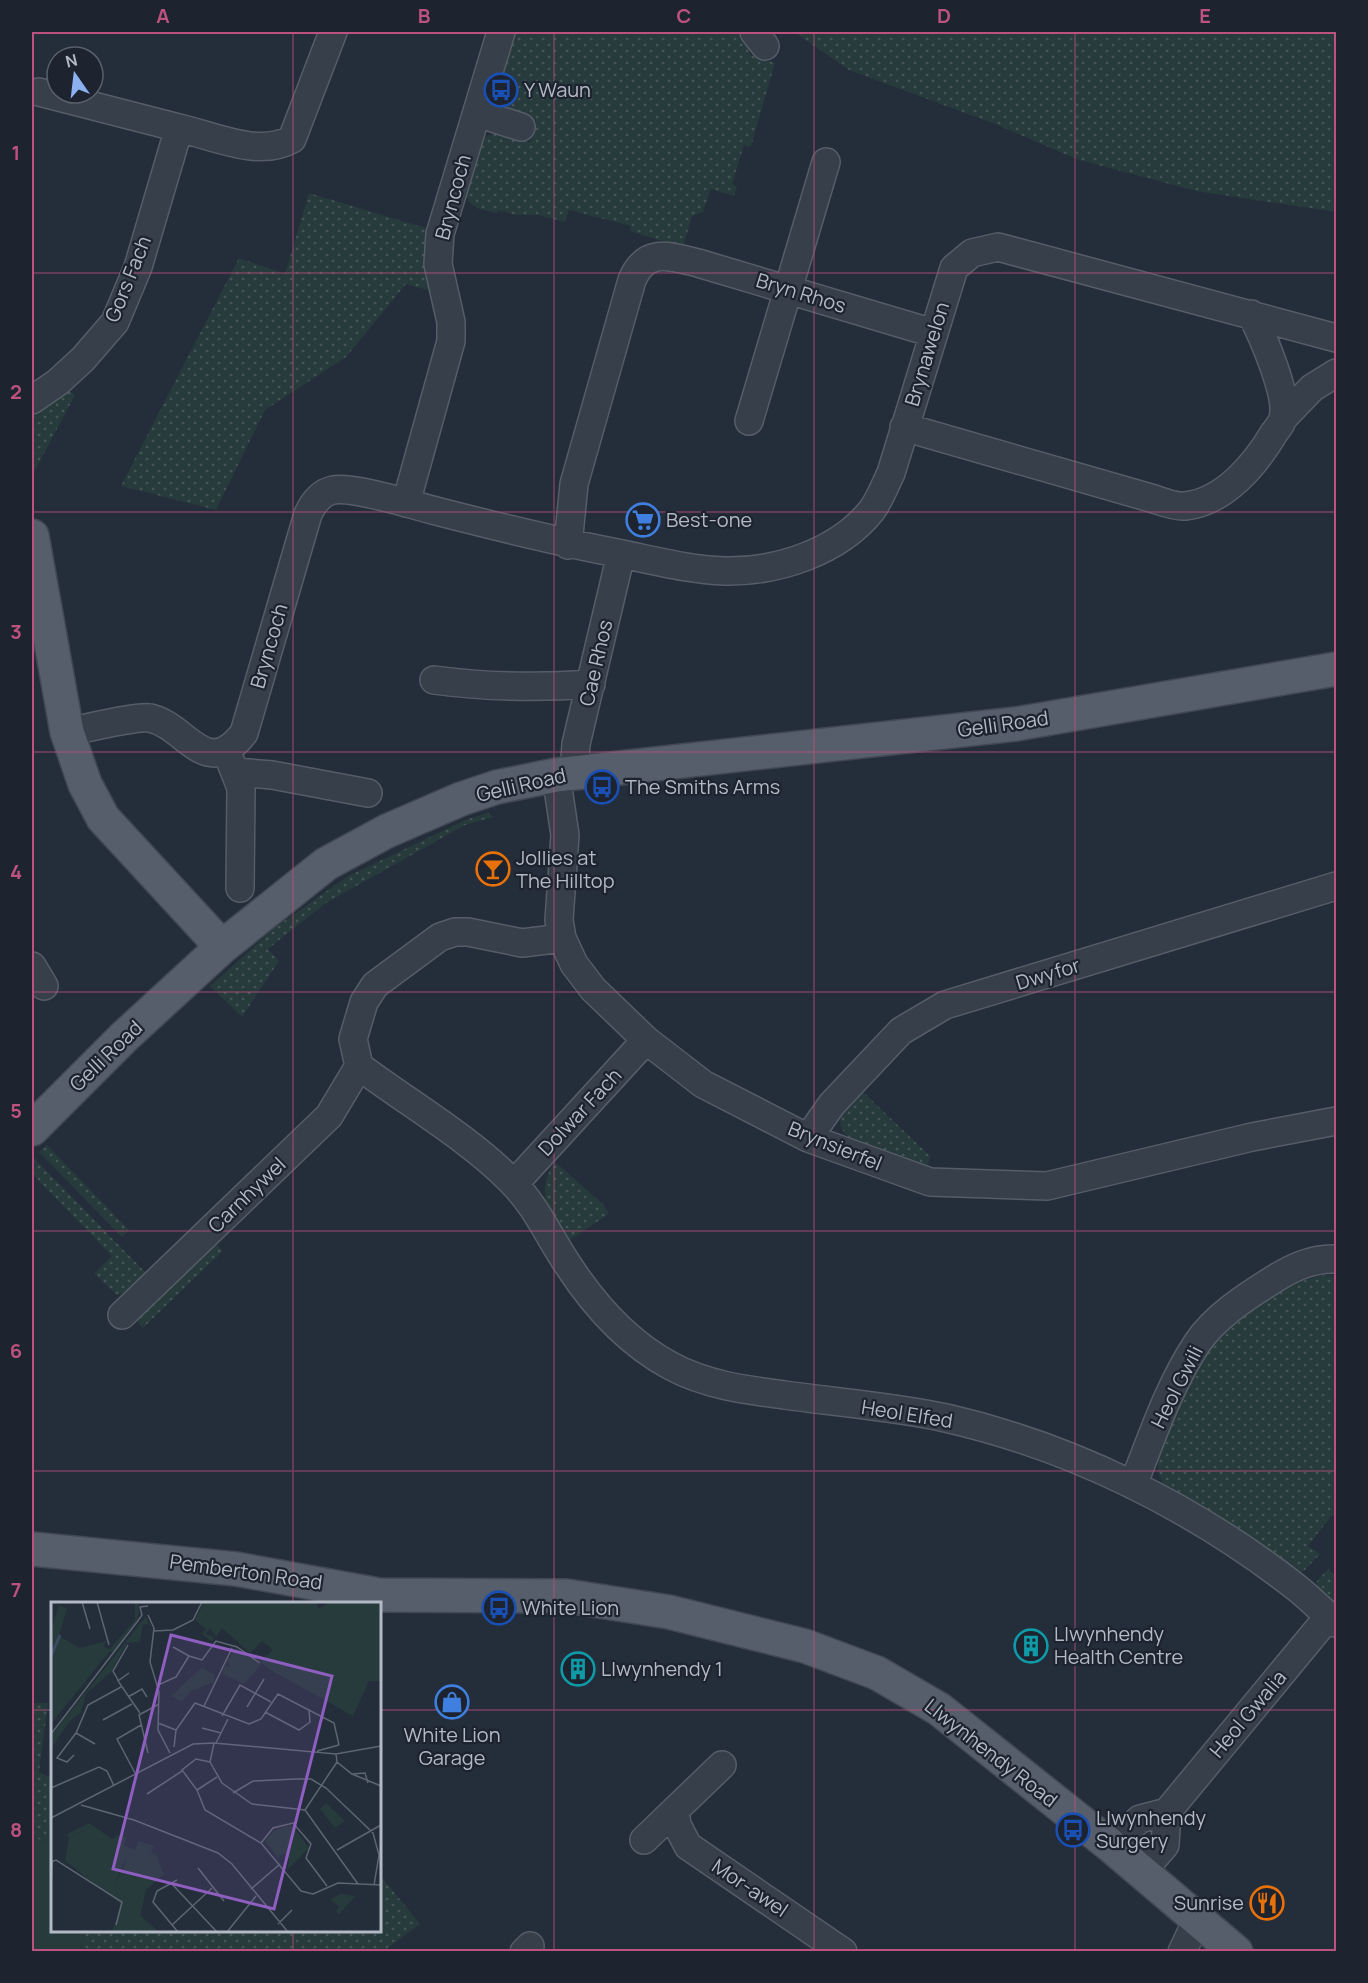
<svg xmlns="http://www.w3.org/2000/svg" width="1368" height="1983" font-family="Manrope,sans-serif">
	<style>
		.grass { fill: url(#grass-dots) }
		.garden { fill: #273a3c }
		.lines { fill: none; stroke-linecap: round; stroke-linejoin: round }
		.minor-casing { stroke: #565d68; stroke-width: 30 }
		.major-casing { stroke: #414853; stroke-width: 36 }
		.minor { stroke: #373f4a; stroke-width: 27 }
		.major { stroke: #555e6a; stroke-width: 33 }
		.grid { fill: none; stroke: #bd5180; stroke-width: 1.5; stroke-opacity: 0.55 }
		.labels { text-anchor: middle; stroke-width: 4.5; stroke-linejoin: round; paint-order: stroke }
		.poi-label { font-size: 20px; fill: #b3bac6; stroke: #1d242f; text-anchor: start }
		.street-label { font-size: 20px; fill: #b3bac6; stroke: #1d242f }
		.inset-river { fill: none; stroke: #3a4a62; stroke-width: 3 }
		.inset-road { fill: none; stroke: #5d6572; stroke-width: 1.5 }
		.view { fill: #8f5ec1; fill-opacity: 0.15; stroke: #8f5ec1; stroke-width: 3 }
		.inset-edge { fill: none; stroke: #b3bac6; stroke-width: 3 }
		.neatline { fill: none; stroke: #bd5180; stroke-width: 2 }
		.grid-label { font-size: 20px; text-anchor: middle; font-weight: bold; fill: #bd5180 }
	</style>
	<defs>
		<pattern id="grass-dots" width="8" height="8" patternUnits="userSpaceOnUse" patternTransform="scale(1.5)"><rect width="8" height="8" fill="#273a3c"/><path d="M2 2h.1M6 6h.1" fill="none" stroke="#445457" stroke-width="1.8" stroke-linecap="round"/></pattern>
	</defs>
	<rect width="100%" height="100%" fill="#242d3a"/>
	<path class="grass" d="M514 32H741L745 34 750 55 775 63 752 143 750 147 744 145 732 184 737 186 734 196 711 189 703 212 692 216 683 247 630 231 631 226 569 210 565 222 538 215H516L498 210 497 213C483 210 471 209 465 195L482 138 497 133 530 142 536 121 497 105 495 93Z
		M794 32H1336V212L1196 191 1076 159 995 124 849 70Z
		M309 193 429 229 431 291 406 284 346 357 265 410 216 510 121 486 239 258 285 274Z
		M68 390 75 395 33 474 32 417Z
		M488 813 494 817 465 825 326 903 268 949 279 961 242 1017 210 986 276 927 348 876 468 819Z
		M862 1091 930 1156 928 1166C908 1161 824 1145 843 1112 847 1105 856 1098 862 1091Z
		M47 1145 129 1230 122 1237 39 1152Z
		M34 1158 146 1273 126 1292 117 1295 94 1274 112 1256 32 1174V1160Z
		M555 1162 604 1205 609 1214 568 1241C551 1214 533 1193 555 1162Z
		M215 1243 223 1251 143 1328 135 1319Z
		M1325 1275 1336 1276V1518L1332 1515 1308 1546 1320 1554 1304 1571 1297 1574 1169 1491C1163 1484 1158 1476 1158 1467 1158 1439 1204 1351 1225 1331 1250 1307 1291 1280 1325 1275Z
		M1328 1569 1336 1576V1606L1317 1590V1581Z
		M32 1703H48L39 1772 52 1778V1844L32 1837Z
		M380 1875 420 1924 384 1951H80L85 1931 380 1930Z"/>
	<path class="garden" d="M32 1837 52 1844V1930L85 1931 80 1951H32Z"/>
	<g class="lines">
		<g class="minor-casing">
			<path id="minor" d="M754 32 765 46
				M39 92 179 128
				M477 113 521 127
				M32 400 58 382 83 359 115 322 138 267 179 128C214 136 259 158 292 139L333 32
				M1284 417 1312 388 1336 373
				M749 421 826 162
				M904 427 1154 499C1163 502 1176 507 1185 506 1224 502 1255 465 1274 433 1277 429 1282 423 1283 418 1289 396 1262 334 1251 314
				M406 503 451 341V322L438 264 440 234 501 32
				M568 545 574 484 632 280C646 247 669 256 698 263L933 333
				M434 680C486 687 538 688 591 684
				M67 732C84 729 135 716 150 718 187 726 206 782 244 733L308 514C313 503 320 493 333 490 353 486 413 505 436 511 498 527 559 542 622 554 656 561 691 570 725 571 777 572 839 552 872 510 880 499 885 485 891 473L954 268 972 253 998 247 1336 338
				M226 750 241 788 240 888
				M236 772 272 775 368 793
				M574 773 576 744 621 554
				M556 775 565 835 559 920 562 938 574 964 593 989 646 1040 703 1084 808 1138 930 1182 1047 1186 1252 1137 1336 1121
				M562 938 522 943 468 932H455L440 937 375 985 364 1002 353 1039 359 1066C408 1103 469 1138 512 1182 536 1206 549 1237 568 1265 594 1305 628 1343 671 1366 706 1385 746 1390 784 1395 835 1402 897 1407 946 1418 1073 1447 1195 1508 1297 1588 1311 1599 1323 1612 1336 1623
				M32 966 44 986
				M808 1138 832 1104 901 1031 945 1005 1336 886
				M514 1184 646 1040
				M122 1315 329 1116 359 1066
				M1133 1485C1152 1437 1169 1385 1198 1342 1214 1318 1244 1298 1268 1283 1289 1269 1311 1258 1336 1259
				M675 1810 677 1825 688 1846 843 1952
				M644 1840 722 1765
				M1110 1845 1140 1819 1167 1812 1329 1616
				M1142 1872 1165 1845 1167 1812
				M524 1952 530 1946
				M1182 1952 1197 1920"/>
		</g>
		<g class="major-casing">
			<path id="major" d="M32 536 67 732 85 784 103 818 222 947
				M32 1129 124 1037 222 947 326 864 387 831 461 799 497 787 556 775 1016 724 1336 669
				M32 1549 236 1569 379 1595 567 1596 669 1612 805 1646 877 1673 939 1709 1110 1845 1236 1952"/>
		</g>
		<use href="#minor" class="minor"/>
		<use href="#major" class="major"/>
	</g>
	<path class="grid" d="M293 32V1604M554 32V1952M814 32V1952M1075 32V1952M32 273H1336M32 512H1336M32 752H1336M32 992H1336M32 1231H1336M32 1471H1336M32 1710H52M380 1710H1336M293 1930V1952"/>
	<defs>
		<g id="bus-ring" transform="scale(1.725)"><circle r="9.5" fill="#1d242f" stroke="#1a4fb4" stroke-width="1.5"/><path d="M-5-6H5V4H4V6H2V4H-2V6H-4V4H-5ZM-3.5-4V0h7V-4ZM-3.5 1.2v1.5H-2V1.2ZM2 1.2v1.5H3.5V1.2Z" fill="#1a4fb4"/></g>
		<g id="supermarket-ring" transform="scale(1.725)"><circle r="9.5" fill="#1d242f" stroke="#3f7fe0" stroke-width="1.5"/><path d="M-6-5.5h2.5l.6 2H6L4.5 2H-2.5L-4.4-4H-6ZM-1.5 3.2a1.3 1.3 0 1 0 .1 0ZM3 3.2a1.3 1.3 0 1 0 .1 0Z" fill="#3f7fe0"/></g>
		<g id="bar-ring" transform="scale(1.725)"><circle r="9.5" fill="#1d242f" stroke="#e8710a" stroke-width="1.5"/><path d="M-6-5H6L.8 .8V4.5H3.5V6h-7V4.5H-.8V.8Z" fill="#e8710a"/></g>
		<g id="building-ring" transform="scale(1.725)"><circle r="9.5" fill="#1d242f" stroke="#0f9aa8" stroke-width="1.5"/><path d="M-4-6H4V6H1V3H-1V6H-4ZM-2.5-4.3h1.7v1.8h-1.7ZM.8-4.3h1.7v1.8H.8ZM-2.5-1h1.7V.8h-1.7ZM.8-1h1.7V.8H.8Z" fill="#0f9aa8"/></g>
		<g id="shop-ring" transform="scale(1.725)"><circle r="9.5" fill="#1d242f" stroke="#3f7fe0" stroke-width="1.5"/><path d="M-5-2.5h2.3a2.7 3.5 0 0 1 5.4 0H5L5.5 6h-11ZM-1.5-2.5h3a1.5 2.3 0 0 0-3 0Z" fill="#3f7fe0"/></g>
		<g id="restaurant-ring" transform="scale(1.725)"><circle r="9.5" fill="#1d242f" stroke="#e8710a" stroke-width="1.5"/><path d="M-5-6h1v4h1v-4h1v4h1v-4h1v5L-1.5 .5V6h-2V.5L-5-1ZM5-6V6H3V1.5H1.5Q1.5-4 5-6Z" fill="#e8710a"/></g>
	</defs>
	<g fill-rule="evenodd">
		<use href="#bus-ring" x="501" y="90"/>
		<use href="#supermarket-ring" x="643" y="520"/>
		<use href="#bus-ring" x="602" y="787"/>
		<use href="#bar-ring" x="493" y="869"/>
		<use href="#bus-ring" x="499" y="1608"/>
		<use href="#building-ring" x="1031" y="1646"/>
		<use href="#building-ring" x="578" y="1669"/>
		<use href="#shop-ring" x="452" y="1702"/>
		<use href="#bus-ring" x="1073" y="1830"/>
		<use href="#restaurant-ring" x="1267" y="1903"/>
	</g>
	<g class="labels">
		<g class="poi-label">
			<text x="524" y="97">Y Waun</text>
			<text x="666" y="527">Best-one</text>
			<text x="625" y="794">The Smiths Arms</text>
			<text x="516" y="865">Jollies at<tspan x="516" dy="23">The Hilltop</tspan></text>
			<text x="522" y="1615">White Lion</text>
			<text x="1054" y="1641">Llwynhendy<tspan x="1054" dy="23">Health Centre</tspan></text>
			<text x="601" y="1676">Llwynhendy 1</text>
			<text x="452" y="1742" text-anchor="middle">White Lion<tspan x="452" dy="23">Garage</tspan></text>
			<text x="1096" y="1825">Llwynhendy<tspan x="1096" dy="23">Surgery</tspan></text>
			<text x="1244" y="1910" text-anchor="end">Sunrise</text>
		</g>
		<g class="street-label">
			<text transform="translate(453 197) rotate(-75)" y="7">Bryncoch</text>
			<text transform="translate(128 279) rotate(-68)" y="7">Gors Fach</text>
			<text transform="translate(801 293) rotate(17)" y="7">Bryn Rhos</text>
			<text transform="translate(927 354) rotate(-73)" y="7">Brynawelon</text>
			<text transform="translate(269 646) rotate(-74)" y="7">Bryncoch</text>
			<text transform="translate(596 663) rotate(-77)" y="7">Cae Rhos</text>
			<text transform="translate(1003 724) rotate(-8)" y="7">Gelli Road</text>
			<text transform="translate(521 785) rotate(-13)" y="7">Gelli Road</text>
			<text transform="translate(1048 974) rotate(-17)" y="7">Dwyfor</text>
			<text transform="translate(106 1056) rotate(-44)" y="7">Gelli Road</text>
			<text transform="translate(580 1112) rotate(-47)" y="7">Dolwar Fach</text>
			<text transform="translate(835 1146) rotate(22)" y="7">Brynsierfel</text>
			<text transform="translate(247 1195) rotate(-44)" y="7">Carnhywel</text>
			<text transform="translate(1177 1387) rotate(-63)" y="7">Heol Gwili</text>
			<text transform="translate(907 1414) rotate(9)" y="7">Heol Elfed</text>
			<text transform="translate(246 1572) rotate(8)" y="7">Pemberton Road</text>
			<text transform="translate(1248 1714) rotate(-50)" y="7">Heol Gwalia</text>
			<text transform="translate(991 1753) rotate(38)" y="7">Llwynhendy Road</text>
			<text transform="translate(750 1888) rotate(34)" y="7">Mor-awel</text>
		</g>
	</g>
	<g transform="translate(51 1602)">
		<rect width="330" height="330" fill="#242d3a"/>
		<path d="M84 0 87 2 88 11 85 20 62 51 59 49 0 122V29L8 3 16 6 8 34 29 46 55 39 53 45 59 47 84 18ZM153 0H265L268 6 280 0H330V79H318L302 114 218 67 209 59 222 48 211 39 199 51 171 26 165 35 159 26 155 32 162 35V40L151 32 155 27 144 18ZM95 14 100 29 97 22H92L89 40 76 41 60 70 35 92 30 110 18 120 0 147V134ZM185 46 210 63 193 82 171 72 174 63 179 65 176 59ZM151 65 164 73 163 80 140 89 131 100 120 94ZM38 221 61 237 67 233 76 235 73 243 84 248 87 239 103 244 100 251 105 252 113 272 95 288 89 313 108 330 80 318 64 282 75 260 32 229 18 236 16 232ZM241 223 258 246 236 268 238 257 232 251 227 256 214 239 223 228Z" fill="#273a3c"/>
		<path d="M275 201 294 219 284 226 269 207ZM32 229 76 254 64 282 83 299 93 298 89 313 108 330H61L71 303 14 259 18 236ZM290 292 305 294 288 312 285 309 288 305 279 297Z" fill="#273a3c"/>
		<path class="inset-river" d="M0 54 9 33"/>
		<path class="inset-road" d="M31 0 39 27M46 0 58 43M97 13 103 26 99 60 108 90 107 128 119 151M103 29 122 28 142 18 151 0M122 45 138 54M78 71 67 79 89 111M67 78 62 69 77 43M107 83 125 75 138 54 151 58 165 39 186 45 209 61M77 95 91 87 96 95M153 104 181 46M196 105 213 77M214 110 248 128 259 120 258 107M171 114 189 83 220 100M52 118 81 102M107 121 125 128M151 126 170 131M25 131 44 142M0 132 86 20 91 13 89 5 97 4M163 141 159 160 171 181 201 202 254 208 307 282M165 141 177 117M123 145 125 128 144 101 198 122 210 117 227 92 283 121 288 143M266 149 288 143M97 151 88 113 108 102M285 152 286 160 301 172 330 184M23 153 16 160 6 156 25 131 37 103 70 85M159 160 145 157 131 168 146 188 154 208 210 241 250 289 262 292 287 281 330 283M84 171 66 137 90 123M301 172 314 171 317 181M0 186 48 165 56 169 63 184M146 188 166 175M182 191 202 179 245 177H260L275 186 322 231 328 253 323 283M96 192 131 169M30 203 83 218 167 251 181 262 237 330M254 208 286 160M0 216 142 142 163 141 285 152 330 144M210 241 222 226 242 221 260 242 255 256 276 284M286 248 330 223M0 260 5 258 71 300 65 323M147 266 173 299M126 278 106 289 102 300 127 330M120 281 166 330M0 285 1 260M200 287 229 262M227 322 241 308M121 323 161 286M176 330 205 294"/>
		<path class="view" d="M120 33 281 74 223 307 62 267Z"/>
		<rect width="330" height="330" class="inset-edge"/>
	</g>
	<rect width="1368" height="1983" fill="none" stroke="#1d242f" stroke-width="66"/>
	<g transform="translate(75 75) rotate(346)"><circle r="28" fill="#1d242f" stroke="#59606b" stroke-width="1.5"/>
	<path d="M0-4.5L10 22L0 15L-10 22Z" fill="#8cb1f1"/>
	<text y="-9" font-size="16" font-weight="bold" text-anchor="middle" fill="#b3bac6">N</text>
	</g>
	<rect x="33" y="33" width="1302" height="1917" class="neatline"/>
	<g class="grid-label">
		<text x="163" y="23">A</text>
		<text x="424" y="23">B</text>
		<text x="684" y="23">C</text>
		<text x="944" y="23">D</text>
		<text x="1205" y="23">E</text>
		<text x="16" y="160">1</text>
		<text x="16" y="399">2</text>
		<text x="16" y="639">3</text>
		<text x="16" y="879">4</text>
		<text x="16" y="1118">5</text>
		<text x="16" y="1358">6</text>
		<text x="16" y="1597">7</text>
		<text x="16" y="1837">8</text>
	</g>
</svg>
